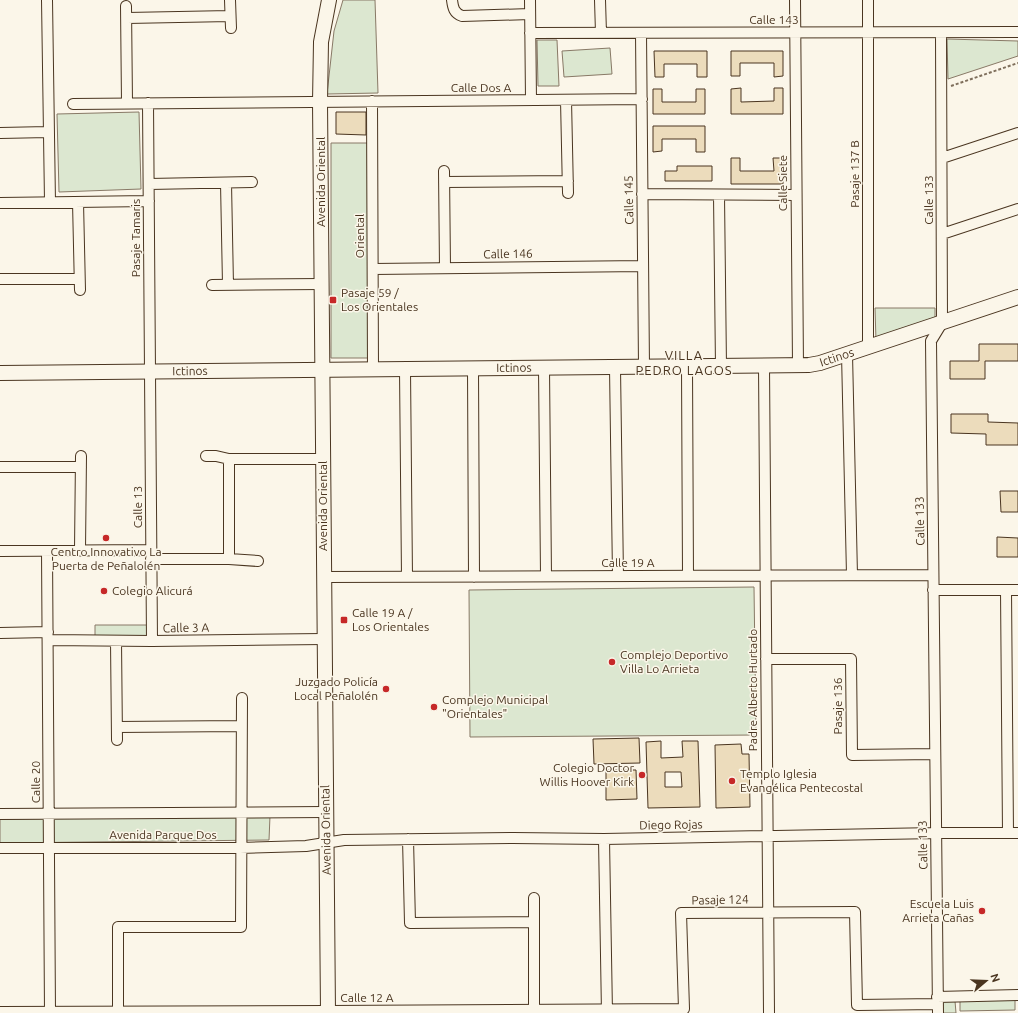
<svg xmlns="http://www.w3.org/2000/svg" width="1018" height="1013" font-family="Ubuntu,sans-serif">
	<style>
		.green { fill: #dce7d0; stroke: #887966 }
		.building { fill: #ecdcbc; stroke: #4a3520; fill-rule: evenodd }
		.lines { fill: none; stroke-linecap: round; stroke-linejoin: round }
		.street-casing { stroke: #4a3520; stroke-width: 12 }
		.secondary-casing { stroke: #4a3520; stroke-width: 16 }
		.path { stroke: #7f6f5c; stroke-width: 2; stroke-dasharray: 3 2; stroke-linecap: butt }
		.street { stroke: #fbf6e9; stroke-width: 10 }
		.secondary { stroke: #fbf6e9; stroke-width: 14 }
		.poi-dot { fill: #c62828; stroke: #fbf6e9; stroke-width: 1.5 }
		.labels { text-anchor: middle; stroke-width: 3; stroke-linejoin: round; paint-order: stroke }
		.street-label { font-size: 12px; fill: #4a3520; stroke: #fbf6e9 }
		.poi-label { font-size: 12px; fill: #4a3520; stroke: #fbf6e9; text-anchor: start }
		.neighbourhood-label { font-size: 13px; letter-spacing: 1px; fill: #4a3520; stroke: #fbf6e9 }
	</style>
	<rect width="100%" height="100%" fill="#fbf6e9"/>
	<path class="green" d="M343 0H375L378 93 327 94 334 31Z
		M947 39 1018 41V56L948 79Z
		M537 40H557L559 86H538Z
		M610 48 612 74 564 77 562 51Z
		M139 112 141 189 59 192 57 114Z
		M331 143H369V358H331Z
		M875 308H935V319L876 341Z
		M754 587 756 735 470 737 469 590Z
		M95 625H147V638L95 637Z
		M270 816 269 840 0 843V819Z
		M1015 999V1010L960 1011V1000Z
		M941 1001H955L956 1013H941Z"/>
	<path class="building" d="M654 51H707V77H697V64H664V77H655Z
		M731 51H783V76L774 77V63H740V76H731Z
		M741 88V102L774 101V88H783V114H731V89Z
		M653 89H662V102H696V89H705V114H653Z
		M336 112H366V135L336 134Z
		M653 126H705V152H696V139H662V151L653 152Z
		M731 158H740V171H774L773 158H783V184H731Z
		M677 166H712V181H665V171H677Z
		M979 344H1018V361H985V379H950V361H979Z
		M951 414H988V422L1018 423V445H986V434L951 433Z
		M1000 491H1018V512H1001Z
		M997 537 1018 538V557H997Z
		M639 738 640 763 594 764 593 739Z
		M661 741V758L683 757 682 741H698L700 807 648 808 646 742ZM665 772H681L682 787H665Z
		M741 744 742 754H749L750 807 716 808 715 745Z
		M606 770H636L637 799 606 800Z"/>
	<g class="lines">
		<g class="street-casing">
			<path id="street" d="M47 0 50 202
				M230 0 231 28
				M452 0C453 8 454 13 462 16L530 14
				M530 0 531 100
				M600 0 601 33
				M795 0 798 366
				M126 6 127 103
				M127 18 230 16
				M530 33 1018 32
				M641 33 644 367
				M566 100 568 193
				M372 101 373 370
				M148 103 152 641
				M73 104 642 99
				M0 133 48 132
				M942 158 1018 133
				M444 171 445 268
				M444 182 568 181
				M226 183 228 285
				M149 184 252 182
				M642 194 796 195
				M719 195 721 367
				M78 202 80 290
				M0 203 149 201
				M942 234 1018 209
				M373 269 643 266
				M0 279H79
				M212 285 322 284
				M868 348V0
				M847 354 852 575
				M764 366 769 1013
				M687 367 688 576
				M544 368 546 576
				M615 368 618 576
				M473 369 474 577
				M405 370 407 577
				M206 456H216L229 459H323
				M0 467H81
				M80 550 81 456
				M0 551 151 550
				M47 551 50 1013
				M151 559H229L258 561
				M229 559V459
				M323 577 933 575
				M933 590H1018
				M1006 590 1008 833
				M0 633 48 632
				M48 640 152 641 324 639
				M116 641 117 740
				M766 659H851L852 755 935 754
				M117 727 241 726
				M0 814 325 812
				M408 839 410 923 533 922
				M604 839 607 1013
				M0 848H240L306 846 344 840 513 838 604 839 936 833H1018
				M534 898V1010
				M937 997 1018 995
				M118 1011V927H241L242 698
				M0 1012 328 1011 684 1009 681 913 855 912 857 1005 937 1004
				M938 1013 931 341 942 323 941 33"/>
		</g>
		<g class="secondary-casing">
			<g id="secondary">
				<path id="s1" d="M0 373 809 365 820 363 1018 297"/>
				<path d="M328 1013 320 102 321 42 329 0"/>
			</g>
		</g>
		<path class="path" d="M951 86 1018 63"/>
		<use href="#street" class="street"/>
		<use href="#secondary" class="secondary"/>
	</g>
	<g class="poi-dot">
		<rect x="329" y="296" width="8" height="8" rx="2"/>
		<circle cx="106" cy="538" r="4"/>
		<circle cx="104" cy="591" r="4"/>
		<rect x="340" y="616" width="8" height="8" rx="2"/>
		<circle cx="612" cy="662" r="4"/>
		<circle cx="386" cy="689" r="4"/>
		<circle cx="434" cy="707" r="4"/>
		<circle cx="642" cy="775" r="4"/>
		<circle cx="732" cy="781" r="4"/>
		<circle cx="982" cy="911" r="4"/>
	</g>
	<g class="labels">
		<g class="street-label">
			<text x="774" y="24">Calle 143</text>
			<text x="481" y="92">Calle Dos A</text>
			<text transform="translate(855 174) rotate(-90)" y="4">Pasaje 137 B</text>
			<text transform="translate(321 182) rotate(-90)" y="4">Avenida Oriental</text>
			<text transform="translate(783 183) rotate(-90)" y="4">Calle Siete</text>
			<text transform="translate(629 200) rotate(-91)" y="4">Calle 145</text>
			<text transform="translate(929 200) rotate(-90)" y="4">Calle 133</text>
			<text transform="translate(360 236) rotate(-90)" y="4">Oriental</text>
			<text transform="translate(136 238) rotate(-90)" y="4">Pasaje Tamaris</text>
			<text transform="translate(508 254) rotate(-1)" y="4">Calle 146</text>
			<text dy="4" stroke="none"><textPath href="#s1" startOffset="838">Ictinos</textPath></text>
			<text dy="4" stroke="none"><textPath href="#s1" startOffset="514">Ictinos</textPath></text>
			<text dy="4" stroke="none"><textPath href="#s1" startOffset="190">Ictinos</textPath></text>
			<text transform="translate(323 506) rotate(-90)" y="4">Avenida Oriental</text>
			<text transform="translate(138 507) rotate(-90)" y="4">Calle 13</text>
			<text transform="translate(920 521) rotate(-91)" y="4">Calle 133</text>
			<text x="628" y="567">Calle 19 A</text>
			<text transform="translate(186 628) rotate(-1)" y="4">Calle 3 A</text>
			<text transform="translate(753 690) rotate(-90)" y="4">Padre Alberto Hurtado</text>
			<text transform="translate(838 706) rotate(-90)" y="4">Pasaje 136</text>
			<text transform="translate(36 782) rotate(-90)" y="4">Calle 20</text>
			<text transform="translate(671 825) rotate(-1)" y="4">Diego Rojas</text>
			<text transform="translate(326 830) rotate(-91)" y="4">Avenida Oriental</text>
			<text x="163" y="839">Avenida Parque Dos</text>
			<text transform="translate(923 845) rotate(-91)" y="4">Calle 133</text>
			<text transform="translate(720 900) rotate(-1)" y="4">Pasaje 124</text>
			<text x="367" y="1002">Calle 12 A</text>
		</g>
		<g class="poi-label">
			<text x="341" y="297">Pasaje 59 /<tspan x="341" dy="14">Los Orientales</tspan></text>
			<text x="106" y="556" text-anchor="middle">Centro Innovativo La<tspan x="106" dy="14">Puerta de Peñalolén</tspan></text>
			<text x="112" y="595">Colegio Alicurá</text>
			<text x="352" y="617">Calle 19 A /<tspan x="352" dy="14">Los Orientales</tspan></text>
			<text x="620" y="659">Complejo Deportivo<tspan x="620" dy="14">Villa Lo Arrieta</tspan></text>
			<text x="378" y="686" text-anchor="end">Juzgado Policía<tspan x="378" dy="14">Local Peñalolén</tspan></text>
			<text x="442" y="704">Complejo Municipal<tspan x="442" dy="14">"Orientales"</tspan></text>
			<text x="634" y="772" text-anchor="end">Colegio Doctor<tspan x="634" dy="14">Willis Hoover Kirk</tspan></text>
			<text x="740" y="778">Templo Iglesia<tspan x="740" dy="14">Evangélica Pentecostal</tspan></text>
			<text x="974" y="908" text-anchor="end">Escuela Luis<tspan x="974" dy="14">Arrieta Cañas</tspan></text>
		</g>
		<g class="neighbourhood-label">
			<text x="684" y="360">VILLA<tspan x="684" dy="15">PEDRO LAGOS</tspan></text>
		</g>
	</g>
	<g transform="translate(986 981) rotate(71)" stroke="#fbf6e9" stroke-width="3" paint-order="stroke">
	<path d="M0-3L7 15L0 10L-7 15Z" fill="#4a3520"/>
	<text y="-6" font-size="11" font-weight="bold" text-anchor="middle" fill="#4a3520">N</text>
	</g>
</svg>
